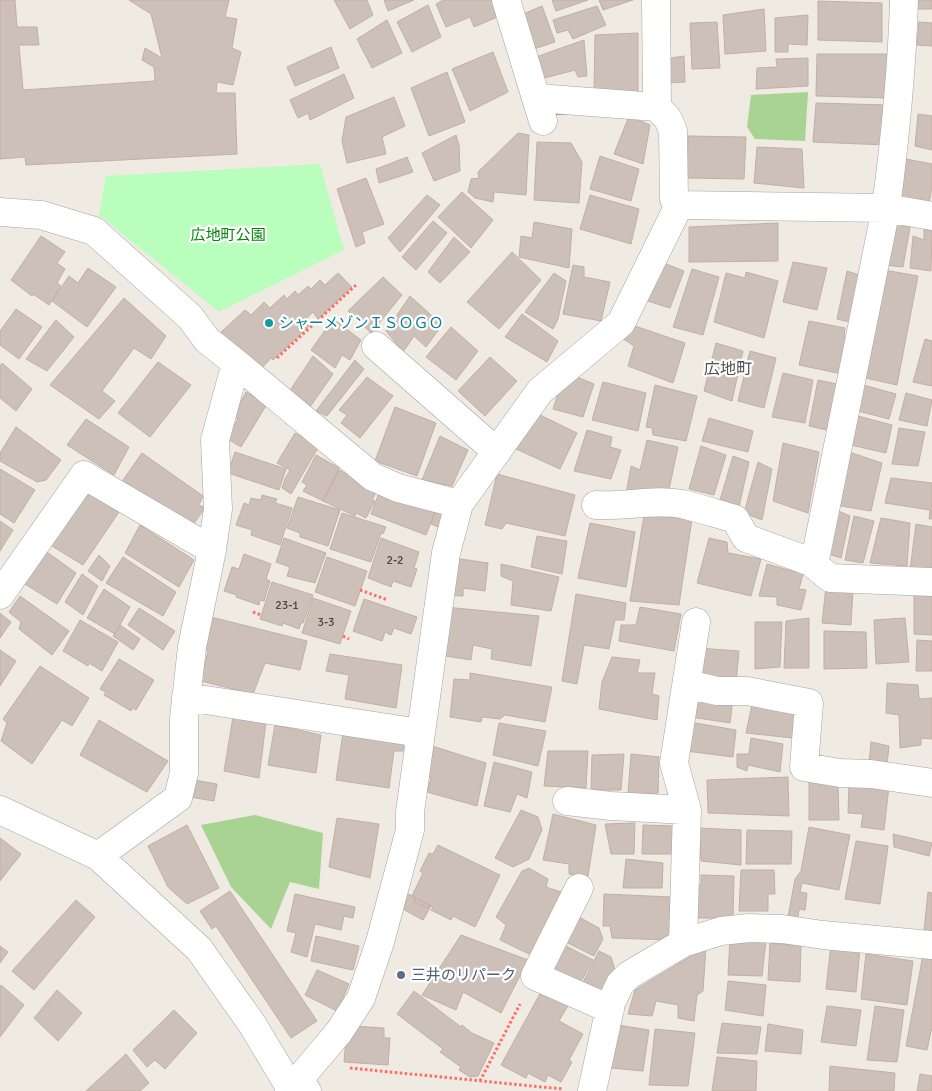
<svg xmlns="http://www.w3.org/2000/svg" width="932" height="1091" font-family="Signika,'Noto Sans JP',sans-serif">
	<style>
		.forest { fill: #a8d393 }
		.park { fill: #bafebd }
		.building { fill: #ccc0b8; stroke: #c2b0a3 }
		.lines { fill: none; stroke-linecap: round; stroke-linejoin: round }
		.minor-casing { stroke: #a4a4a4; stroke-width: 29 }
		.path { stroke: #ff6d63; stroke-width: 3; stroke-dasharray: 2.5 2.5; stroke-linecap: butt }
		.minor { stroke: #fff; stroke-width: 28 }
		.culture-dot { fill: #0f9aa8; stroke: #fff; stroke-width: 2 }
		.service-dot { fill: #5c6f8a; stroke: #fff; stroke-width: 2 }
		.labels { text-anchor: middle; stroke-width: 4.5; stroke-linejoin: round; paint-order: stroke }
		.number-label { font-size: 12px; fill: #494644 }
		.park-label { font-size: 15px; fill: #028507; stroke: #fff }
		.culture-label { font-size: 15px; fill: #0d838f; stroke: #fff; text-anchor: start }
		.service-label { font-size: 15px; fill: #4e5e75; stroke: #fff; text-anchor: start }
		.neighbourhood-label { font-size: 16px; fill: #505050; stroke: #fff }
	</style>
	<rect width="100%" height="100%" fill="#efeae2"/>
	<path class="forest" d="M808 92 805 141 755 139 747 127 751 95Z
		M255 815 323 833 319 889 290 882 271 929 231 887 201 825Z"/>
	<path class="park" d="M320 164 344 250 219 312 99 215 106 176Z"/>
	<path class="building" d="M0 0H15L17 27H37L39 45H19L23 90 155 81 154 67 142 60 145 48 162 58 151 14 129 0H229L225 17 237 19 232 48 241 52 233 85 217 82 216 93H235L237 154 26 165 25 157 0 159Z
		M334 0H367L373 15 350 29Z
		M384 0H414L388 11Z
		M443 0H493L500 16 474 27 470 17 446 27 436 4Z
		M552 0H588L556 11Z
		M599 0H633L603 10Z
		M916 0H932V9H917Z
		M818 1 882 3V42L818 40Z
		M428 5 441 37 412 52 397 22Z
		M542 6 555 42 531 50 521 15Z
		M597 6 606 25 573 39 568 30 557 33 553 20Z
		M764 9 766 51 725 54 723 15Z
		M808 15 807 45 788 44V52H775V18Z
		M387 20 402 53 372 68 357 39Z
		M717 22 720 68 692 69 690 23Z
		M919 22 932 23V46L917 45Z
		M638 33V92L594 91 595 35Z
		M584 40 587 76 578 77 575 70 541 79 533 58Z
		M331 47 339 68 295 86 287 67Z
		M493 52 508 92 470 111 452 69Z
		M817 54H888V98L816 96Z
		M684 56 685 82 666 83 664 59Z
		M808 58V86L756 89 757 68 777 67 776 59Z
		M447 72 465 122 429 136 411 88Z
		M344 74 354 98 310 120 308 113 298 118 290 100Z
		M394 97 405 126 382 137 386 154 347 163 342 141 346 117Z
		M816 103 887 105V145L813 142Z
		M918 114 932 116V150L915 146Z
		M629 116 650 125 643 164 614 154Z
		M518 133 529 135 526 195 494 192 493 202 475 198 468 192 471 179 479 178 478 172Z
		M456 135 459 145 460 171 434 181 422 153Z
		M688 136 746 137 744 179 687 178Z
		M537 142 571 143 582 162 579 203 534 200Z
		M757 147 802 149 804 188 754 183Z
		M600 156 639 169 631 201 590 189Z
		M407 157 413 172 379 183 376 169Z
		M906 159 932 164V186L929 204 899 201Z
		M366 178 384 224 362 232 365 243 356 247 337 189Z
		M462 192 493 220 471 248 438 217Z
		M427 195 440 205 400 252 388 238Z
		M590 195 639 209 631 244 580 229Z
		M892 218 911 222 903 267 884 265Z
		M433 221 447 233 416 270 402 257Z
		M534 222 572 229 569 268 519 257 521 236 532 238Z
		M778 223V261L689 262V227Z
		M924 229 932 231 931 271 910 268 913 236 924 240Z
		M41 236 65 252 57 263 65 269 57 283 61 286 49 305 33 294 32 296 11 280Z
		M454 237 470 252 440 283 428 272Z
		M512 252 541 280 499 329 467 302Z
		M659 261 684 271 670 308 641 299Z
		M793 262 827 268 817 310 783 302Z
		M573 265 584 267V277L610 282 601 321 563 314Z
		M88 268 116 287 87 327 52 301 69 276 78 283Z
		M692 269 719 277 703 335 673 327Z
		M884 270 918 276 897 385 861 377Z
		M847 271 866 277 854 323 837 319Z
		M746 272 778 281 764 338 714 322 726 273 745 278Z
		M338 273 352 287 318 319 313 312 304 321 309 326 273 360 271 358 261 369 238 345 233 349 219 334 245 310 251 315 264 302 270 308 284 295 287 299 295 291 298 295 308 286 311 289 320 280 325 285Z
		M554 273 566 281 558 319 553 329 525 312Z
		M383 277 402 295 371 333 348 311Z
		M410 296 442 325 426 347 414 336 403 352 386 331Z
		M124 298 166 336 151 359 134 348 102 391 115 401 99 419 50 385Z
		M16 309 42 327 19 359 0 345V331Z
		M522 314 558 341 547 362 505 337Z
		M333 319 361 340 350 360 342 355 335 368 311 350Z
		M56 320 74 337 47 371 26 359Z
		M809 321 845 328 844 338H851L842 374 799 365Z
		M629 324 685 343 673 383 628 366 634 346 622 338Z
		M451 327 478 351 456 380 426 357Z
		M925 339 932 341V386L913 382Z
		M716 343 743 351 732 401 704 391Z
		M750 351 776 358 764 408 738 401Z
		M313 356 333 374 310 407 289 392Z
		M490 357 517 381 485 416 458 391Z
		M355 360 364 369 327 416 316 411Z
		M158 362 191 385 150 437 118 413Z
		M2 363 32 389 16 411 0 398V366Z
		M783 373 813 380 805 423 772 417Z
		M572 375 594 384 583 417 553 409 562 381 570 384Z
		M367 377 393 396 360 438 341 423 347 415 339 410Z
		M818 380 841 385 831 431 809 426Z
		M603 382 646 393 638 431 592 420Z
		M860 384 896 394 889 419 854 410Z
		M655 385 697 396 686 441 653 435 652 428 646 427Z
		M246 392 267 404 241 447 226 438 238 419 233 416Z
		M906 393 932 400 927 426 899 420Z
		M395 407 436 423 417 476 375 461Z
		M536 413 577 433 560 469 514 448Z
		M858 416 892 425 886 453 851 445Z
		M709 418 753 431 748 452 702 441Z
		M86 419 129 447 114 475 67 445Z
		M16 427 61 460 46 480 37 482 0 461V453Z
		M899 428 925 432 918 466 892 464Z
		M587 430 612 437 610 447 621 450 611 479 574 471Z
		M295 433 319 446 291 494 282 488 285 479 290 470 277 463Z
		M440 436 468 450 452 486 422 480Z
		M647 440 678 447 668 494H626L631 466 640 470Z
		M783 443 819 452 808 513 773 501Z
		M701 446 726 455 714 495 689 489Z
		M846 451 882 463 871 511 835 505Z
		M235 452 286 469 279 490 228 473Z
		M142 453 203 496 199 505 205 508 188 532 119 486Z
		M316 455 339 468 323 501 303 491 307 485 302 482Z
		M733 456 749 462 739 507 720 500Z
		M758 462 772 469 762 520 744 513Z
		M0 469 35 490 14 523 0 514Z
		M339 470 377 490 372 500 375 501 366 518 356 513 355 516 323 501Z
		M497 474 575 495 565 536 506 523 502 529 485 525Z
		M891 478 932 483V519H929L930 510 885 503Z
		M82 487 119 512 83 565 47 543Z
		M381 488 436 509 426 535 371 514Z
		M262 495 277 499 275 503 292 508 280 545 251 535 252 530 236 525 244 503 249 505 251 498 261 500Z
		M298 497 340 510 328 546 300 537V533L287 528Z
		M438 503 449 507 441 528 431 524Z
		M836 510 850 516 841 558 825 553Z
		M342 513 386 527 383 534 381 533 371 562 330 549Z
		M644 515 692 519 679 605 630 601Z
		M854 516 874 521 863 563 845 560Z
		M881 518 910 523 907 566 870 563Z
		M0 521 13 530 0 551Z
		M590 523 635 532 626 587 578 578Z
		M916 524 932 527V571L910 569Z
		M140 525 194 560 179 587 125 553Z
		M537 536 567 541 562 574 531 567Z
		M284 538 326 553 315 583 287 576 290 567 276 562Z
		M381 538 419 552 414 568 417 569 411 587 393 581 391 587 368 578Z
		M709 538 727 542 728 553 761 559 751 596 697 583Z
		M44 550 76 573 57 604 25 584Z
		M244 554 271 564 266 579 270 581 264 601 260 600 259 605 236 597 237 595 224 591 232 567 239 569Z
		M99 555 110 566 102 581 88 571Z
		M123 557 176 592 163 616 106 583Z
		M327 557 367 571 355 606 315 592Z
		M454 558 488 563 485 591 463 588V596L448 595Z
		M501 564 559 577 551 611 511 605 513 581 501 576Z
		M767 564 803 574 799 589 806 590 801 610 777 605V597L759 596Z
		M82 574 98 586 83 615 65 602Z
		M272 582 313 595 303 623H301L299 629 283 623 282 626 260 619Z
		M826 587 853 590 851 625 822 623Z
		M104 589 130 607 115 634 87 618Z
		M914 592 932 593V635L914 634Z
		M576 594 626 603 624 620H615L609 649 584 645 577 684 562 681Z
		M20 596 69 631 52 655 19 629 21 622 9 612Z
		M313 598 351 611 340 644 302 633Z
		M364 599 417 617 411 634 394 628 391 635 385 632 382 641 353 631Z
		M445 607 539 616 531 666 491 659 492 649 473 645 471 660 439 655Z
		M640 607 681 614 674 651 619 641 621 625H636Z
		M139 608 175 631 163 650 128 625Z
		M0 613 11 622 0 638Z
		M207 616 307 641 300 670 265 663 253 694 201 681 208 651 199 646Z
		M809 618V668H784L786 621Z
		M905 618 909 662 876 664 874 620Z
		M80 620 118 642 102 671 89 663 88 666 63 651Z
		M755 622H782L780 667 755 669Z
		M120 625 140 639 133 650 113 636Z
		M824 631 866 632 867 668 824 669Z
		M917 640 932 641V671H916Z
		M698 648 739 651 736 683 695 676Z
		M0 650 16 661 0 686Z
		M330 654 402 665 396 708 345 699 349 675 326 671Z
		M612 657 640 660 637 673H655L652 694 659 696 657 720 599 709 602 682Z
		M119 659 154 680 136 710 132 708 131 711 104 695 106 692 100 689Z
		M40 666 89 698 72 726 62 720 32 764 1 741 7 723 3 719Z
		M470 673 552 687 545 722 505 715 500 719 482 717 481 722 450 717 454 679 470 680Z
		M887 683 918 685 919 699 932 698V739L921 738V745L900 748 899 715 886 713Z
		M696 692 733 699 730 723 691 717Z
		M753 700 797 708 793 738 746 733Z
		M233 717 266 722 259 778 224 771Z
		M99 720 168 761 147 792 80 755Z
		M690 722 736 730 733 757 686 751Z
		M499 723 546 731 538 766 493 755Z
		M275 725 321 735 316 773 268 765Z
		M343 733 404 741 403 751H394L389 788 336 780Z
		M751 738 783 744 780 772 748 765 747 771 737 767V754H749Z
		M871 742 889 746 887 765H869Z
		M432 746 486 763 477 806 427 792 431 778 422 773Z
		M548 751H588L586 788 544 786Z
		M624 754 621 790H591L592 755Z
		M631 754 659 757 658 794H628Z
		M494 762 532 772 527 798 517 794 510 812 484 806Z
		M809 776 838 784 839 820H809Z
		M788 777 789 816 708 813 707 780Z
		M194 780 217 784 214 801 190 797Z
		M849 783 889 786 884 830 861 827 863 814 848 813Z
		M521 810 538 817 542 830 529 859 513 867 495 858Z
		M553 814 596 825 588 876 569 874V864L543 860Z
		M337 818 379 824 370 878 329 867Z
		M635 823 634 854H611L605 824Z
		M187 825 219 888 187 904 168 887 148 846Z
		M643 825 673 826V854H642Z
		M809 827 850 835 839 890 802 883 800 892 807 893 805 910 799 909 798 919 788 917 795 879 801 871Z
		M699 828 741 830V865L701 861Z
		M747 830 792 831 791 864H746Z
		M893 834 932 843 929 856 894 847Z
		M0 838 21 854 0 881Z
		M856 841 888 846 880 904 845 899Z
		M438 845 500 875 475 927 453 916 451 920 431 910 433 907 429 905 428 908 414 902 416 898 412 896 423 873 420 871 429 853 433 854Z
		M626 859 663 863 662 888H623Z
		M529 868 548 879 546 887 561 892 531 955 500 940 506 925 496 917 522 871Z
		M741 870H774L775 894H768V911H739Z
		M701 875 734 876 733 918H696L695 885H701Z
		M230 891 317 1021 291 1038 216 926 212 929 200 911Z
		M928 892 932 893V932L924 931Z
		M406 893 431 906 423 920 399 907Z
		M295 894 355 907 353 918 344 916 341 930 315 924 307 957 291 952 296 933 287 931Z
		M604 894 672 897 671 940 612 938 610 926H603Z
		M76 900 95 917 34 990 12 971Z
		M579 917 599 928 603 939 594 956 566 942Z
		M461 935 528 960 501 1013 463 992 456 1010 422 995Z
		M316 936 359 946 353 970 311 961Z
		M730 939 766 940 762 976 728 975Z
		M770 943 801 946 800 982 768 980Z
		M831 944 860 948 856 992 826 989Z
		M564 945 593 960 579 985 551 971Z
		M0 946 8 952 0 963Z
		M706 947 703 991 697 995 694 1021 678 1018V1005L656 1001 652 1016 628 1014 635 990Z
		M599 951 611 957 615 970 602 996 581 986Z
		M866 954 913 961 907 1005 861 999Z
		M923 955H932V1027L927 1050 906 1046Z
		M317 970 349 984 337 1011 305 995Z
		M728 981 766 985 763 1016 725 1010Z
		M1 985 24 1005 0 1037V987Z
		M57 990 82 1013 58 1041 34 1018Z
		M542 990 569 1004 559 1021 583 1034 569 1060 572 1062 561 1082 548 1075 545 1082 528 1073 526 1078 501 1065Z
		M414 991 461 1027 462 1025 472 1033 494 1043 478 1076 470 1077 459 1070 461 1067 440 1052 443 1049 397 1014Z
		M827 1006 861 1010 856 1046 821 1042Z
		M875 1006 904 1010 897 1062 867 1060Z
		M174 1010 197 1033 165 1069 155 1060 147 1067 133 1050Z
		M722 1023 761 1027 757 1054 717 1053Z
		M768 1024 803 1030 801 1054 765 1051Z
		M618 1025 649 1030 643 1071 611 1068Z
		M352 1026 384 1028V1038H390L388 1065 344 1062 346 1039H351Z
		M655 1029 695 1033 688 1086 649 1085Z
		M126 1054 149 1083 140 1091H86Z
		M717 1057 757 1061 756 1091H712Z
		M830 1066 895 1073 894 1091H829Z
		M920 1074 932 1076V1091H917Z"/>
	<g class="lines">
		<g class="minor-casing">
			<path id="minor" d="M506 0 543 121
				M537 98 657 107 656 0
				M657 107 668 119 673 131 674 199 679 205
				M0 212 41 215 94 231 190 317 207 340 236 363 373 477 398 488 459 504 540 391 621 323 679 205 886 208 932 216
				M376 346 497 452
				M596 505C624 507 653 499 682 504 699 508 717 514 735 519L746 538 811 562 830 578 932 582
				M814 565 886 208C895 139 902 70 904 0
				M0 595 84 475 212 550
				M687 684 717 691H747L809 703 804 767 840 773 871 774 932 783
				M186 697 420 733
				M567 801 611 806 687 810
				M0 810 98 856 199 949 252 1024 291 1089 307 1091
				M98 856 178 798 184 773V718L192 647 211 555 218 509 215 440 236 363
				M579 888 535 976 610 1009
				M683 943 687 810 674 763 696 622
				M289 1091 339 1032 361 998 380 942 410 830V812L446 553 459 504
				M592 1091 611 1003 620 984 629 975 683 943 721 931 749 928 782 929 823 935 932 945"/>
		</g>
		<path class="path" d="M277 358 356 285
			M360 590 388 600
			M253 612 261 615
			M343 636 349 639
			M350 1068 563 1089
			M480 1081 520 1004"/>
		<use href="#minor" class="minor"/>
	</g>
	<circle class="culture-dot" cx="269" cy="323" r="5"/>
	<circle class="service-dot" cx="401" cy="975" r="5"/>
	<g class="labels">
		<g class="number-label">
			<text x="395" y="564">2-2</text>
			<text x="287" y="609">23-1</text>
			<text x="326" y="626">3-3</text>
		</g>
		<g class="park-label">
			<text x="228" y="240">広地町公園</text>
		</g>
		<g class="culture-label">
			<text x="279" y="328">シャーメゾンＩＳＯＧＯ</text>
		</g>
		<g class="service-label">
			<text x="411" y="980">三井のリパーク</text>
		</g>
		<g class="neighbourhood-label">
			<text x="728" y="374">広地町</text>
		</g>
	</g>
</svg>
